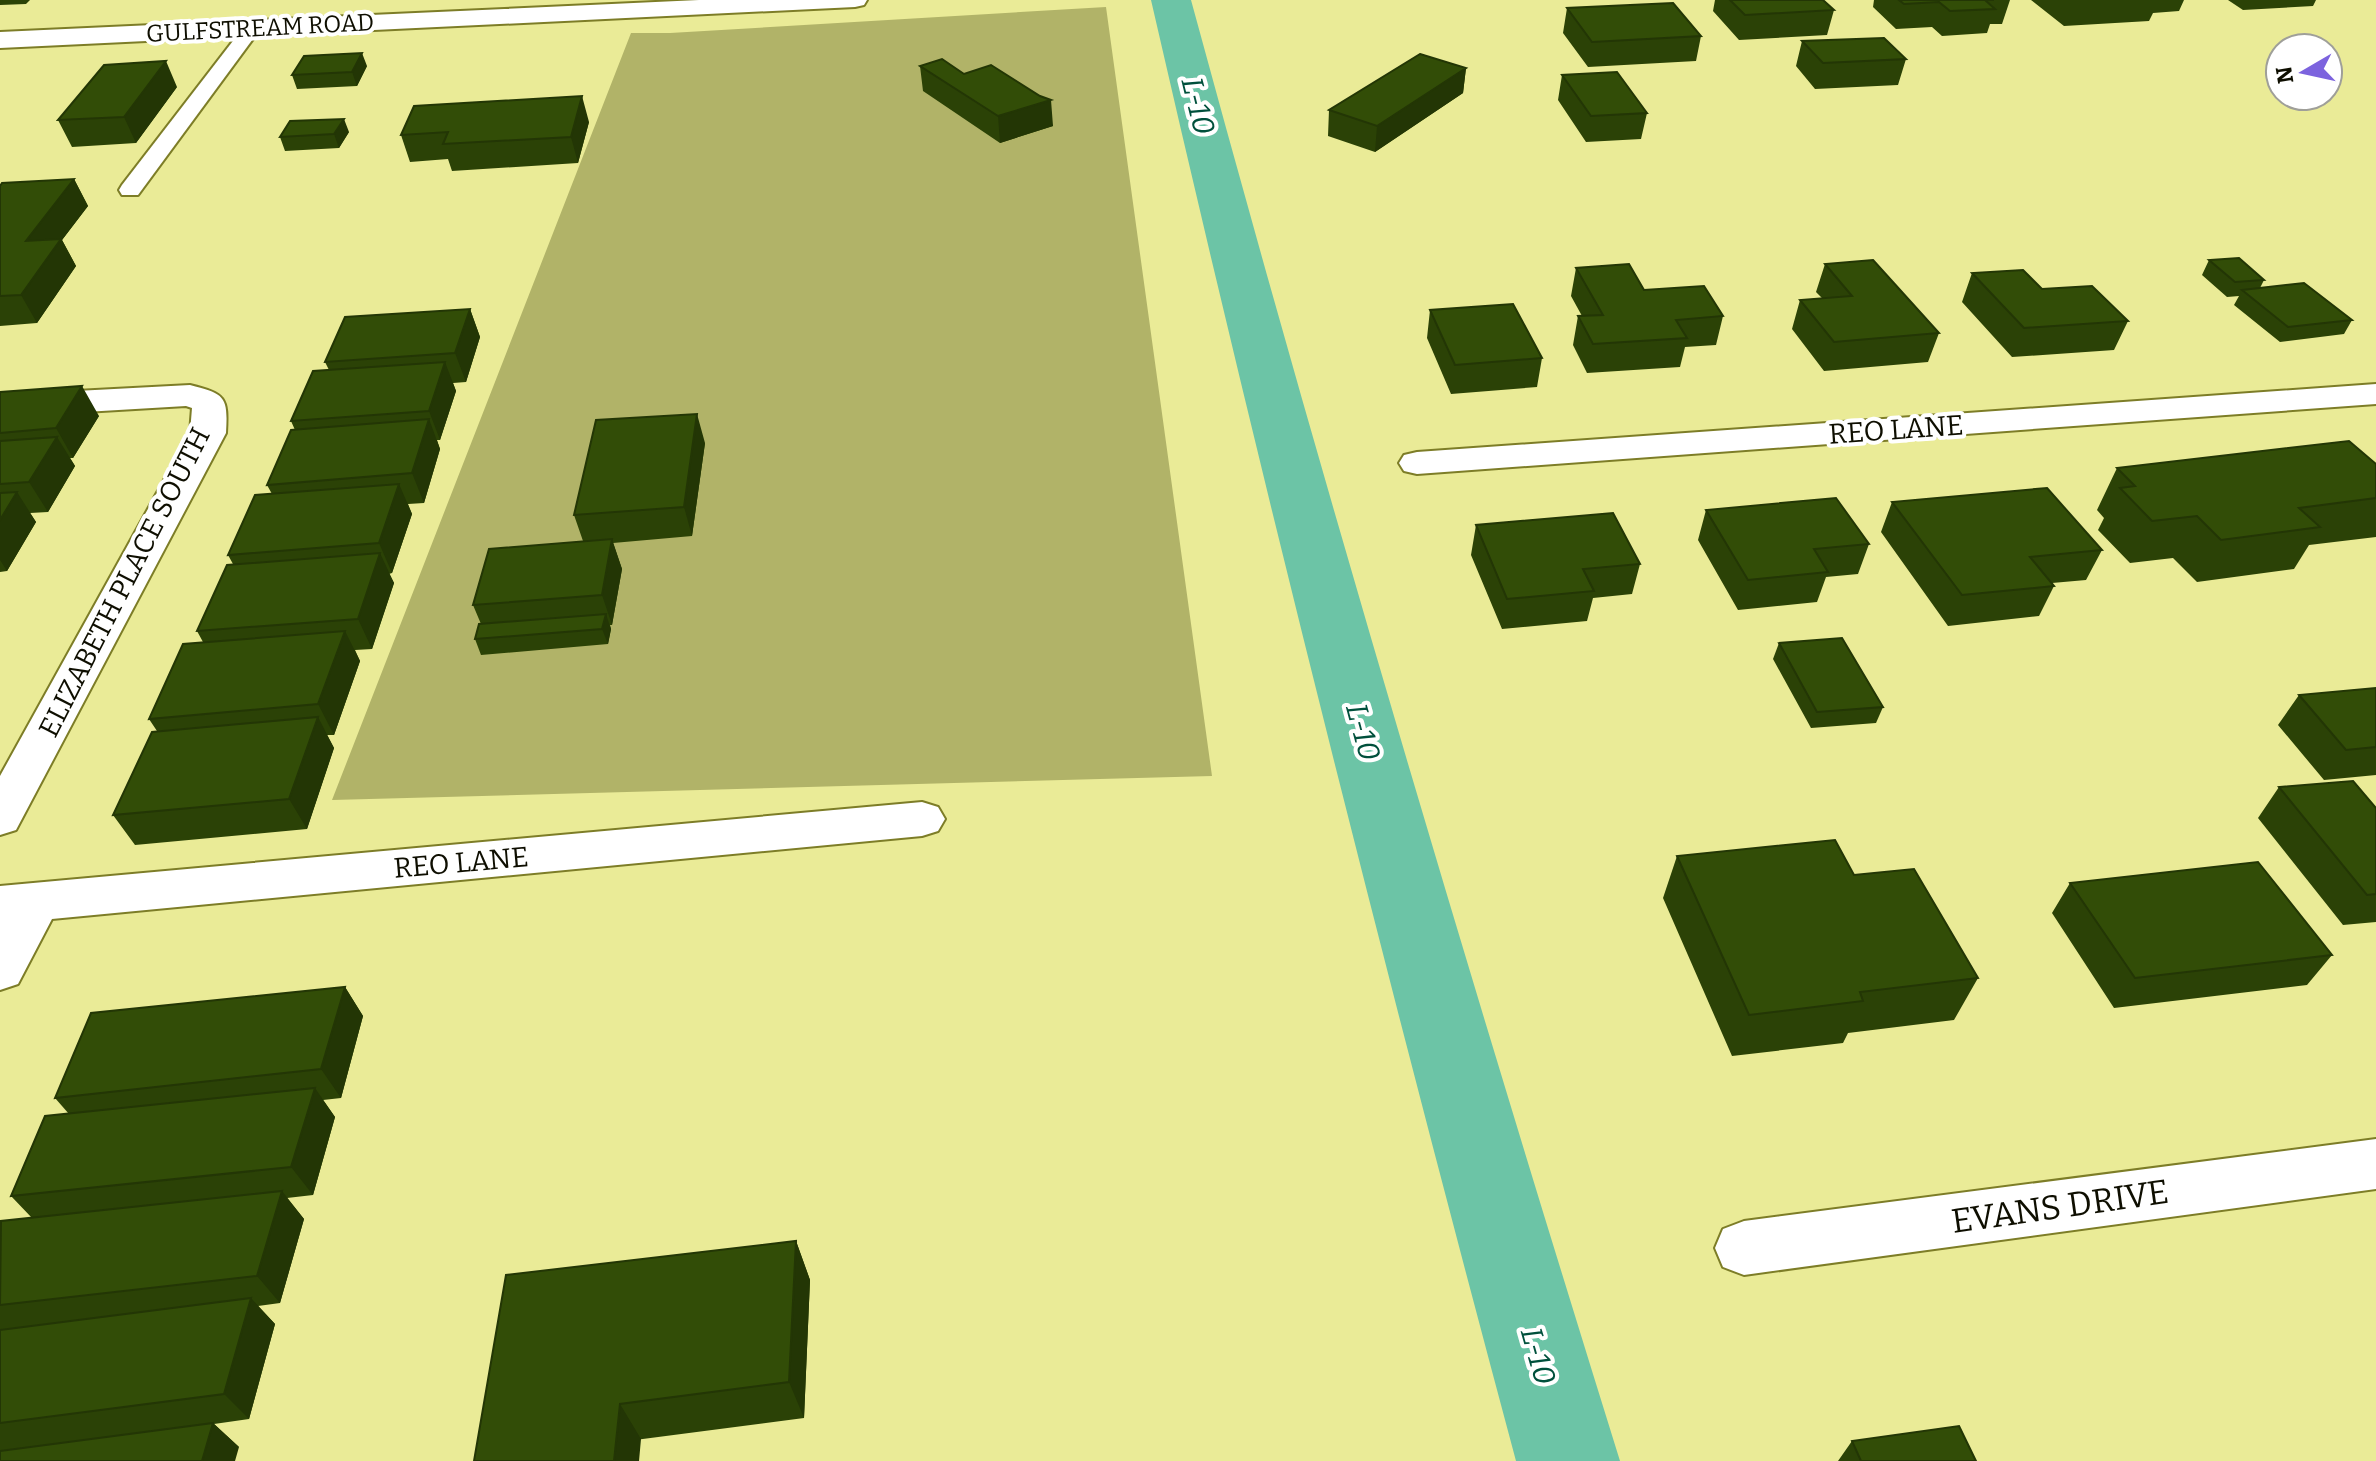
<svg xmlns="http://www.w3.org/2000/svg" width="2376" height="1461" font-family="Bitter,serif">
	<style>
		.forest { fill: #b1b368 }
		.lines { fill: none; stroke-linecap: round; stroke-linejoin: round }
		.canal { fill: #6cc4a6; fill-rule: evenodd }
		.service-casing { stroke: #7d7d27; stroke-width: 4 }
		.minor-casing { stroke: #7d7d27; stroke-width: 4 }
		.service { fill: #fff; fill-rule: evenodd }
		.minor { fill: #fff; fill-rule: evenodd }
		.wall { fill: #2b4206 }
		.shaded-wall { fill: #233605 }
		.building { fill: #324d07; stroke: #233605; stroke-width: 2 }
		.labels { text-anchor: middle; stroke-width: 8; stroke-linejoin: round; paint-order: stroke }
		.far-street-label { font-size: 24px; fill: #0e0e00; stroke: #fff }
		.street-label { font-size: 28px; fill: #0e0e00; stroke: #fff }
		.water-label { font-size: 30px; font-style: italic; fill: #00503c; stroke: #fff }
		.near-street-label { font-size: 34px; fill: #0e0e00; stroke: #fff }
	</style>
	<rect width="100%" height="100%" fill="#eaeb97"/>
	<path class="forest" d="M1106 7 1212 776 332 800 631 33H670Z"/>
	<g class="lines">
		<path class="canal" d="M1151 0H1191C1324 490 1469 976 1620 1461H1516C1386 976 1263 489 1151 0Z"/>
		<g class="service-casing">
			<path id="service" d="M252 23 261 28 138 195H122L119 190 122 185 246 24Z"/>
		</g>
		<g class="minor-casing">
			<path id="minor" d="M699 0H867L864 5 855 7 0 48V32Z
				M2376 384V404L1417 474 1404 471 1399 463 1404 455 1417 452Z
				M190 385C226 394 228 397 226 433L16 830 0 835V776L190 433 192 408 186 406 0 417V395Z
				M922 802 938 807 945 819 938 831 922 836 52 919 18 984 0 990V886Z
				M2376 1139V1189L1744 1275 1723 1267 1715 1248 1723 1229 1744 1221Z"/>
		</g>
		<use href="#service" class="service"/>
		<use href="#minor" class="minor"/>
	</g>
	<path class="wall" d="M0 0H30L26 4 0 5Z
		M1715 0H1823L1834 10 1827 35 1739 40 1713 11Z
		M1874 0H2010L2002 24H1990L1987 33 1942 36 1932 27 1896 29 1873 7Z
		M2031 0H2184L2179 11 2153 13 2149 21 2064 26Z
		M2228 0H2316L2313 6 2243 10Z
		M1567 8 1701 36 1696 61 1588 67 1563 33Z
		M1802 41 1906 59 1898 85 1815 89 1796 66Z
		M367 66 357 86 297 89 292 75Z
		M920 66 964 74 1040 96 1053 126 1000 143 923 91Z
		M1466 68 1463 93 1375 152 1328 136 1329 110Z
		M1562 75 1647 113 1641 139 1586 142 1558 100Z
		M177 87 136 143 72 147 58 120Z
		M589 122 578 163 452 171 448 159 410 162 401 135Z
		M349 132 339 148 285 151 280 137Z
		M74 179 88 206 62 240 76 266 37 323 0 326V186Z
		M2209 260 2264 280 2260 288 2352 320 2344 334 2280 342 2234 305 2239 296 2227 297 2202 275Z
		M1825 264 1939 333 1928 362 1824 371 1792 329 1800 300 1822 298 1816 292Z
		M1576 268 1723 316 1716 345 1685 347 1680 367 1587 373 1573 345 1578 316H1582L1571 296Z
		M1972 273 2128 321 2114 350 2012 357 1962 302Z
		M470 309 480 337 466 382 453 383 456 391 440 440H437L440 449 424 503 408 504 412 514 392 573 389 574 394 583 372 649 355 650 360 661 334 735H327L334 748 307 829 135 845 113 815 157 731 149 719 203 642 197 631 233 564 228 555 272 494 267 485 295 430 291 421 329 370 325 362Z
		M1430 310 1542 358 1537 387 1451 394 1427 338Z
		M0 392 99 416 73 458H70L75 466 48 512 30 513 36 522 7 571 0 572Z
		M705 443 692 536 613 543 622 569 612 625H610L611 629 608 644 481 655 475 639 481 624 473 605 583 541 574 515Z
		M2376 464V537L2309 545 2294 569 2197 582 2173 558 2130 563 2098 530 2104 518 2097 510 2117 468Z
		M1892 502 2102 550 2086 580 2052 583 2054 586 2039 616 1948 626 1881 532Z
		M1706 510 1869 544 1858 574 1826 577 1817 602 1738 610 1698 540Z
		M1476 525 1640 564 1632 594 1593 598 1587 621 1502 629 1471 555Z
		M1779 643 1883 707 1876 723 1811 728 1773 659Z
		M2376 688V775L2324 780 2278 725 2299 695Z
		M2279 787 2376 808V922L2343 925 2258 818Z
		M1677 856 1854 875 1978 978 1954 1020 1848 1033 1843 1043 1732 1056 1663 898Z
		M2070 883 2332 955 2307 985 2114 1008 2052 913Z
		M345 987 363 1016 341 1098 323 1100 335 1117 313 1195 287 1198 304 1219 280 1303 258 1306 275 1324 249 1419 214 1424 239 1447 0 1461V1223L32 1218 11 1196 69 1114 55 1098Z
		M796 1241 810 1280 804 1418 474 1461Z
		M1852 1441 1976 1461H1838Z"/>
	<path class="shaded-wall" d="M362 53 367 66 357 86 352 72Z
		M166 61 177 87 136 143 124 117Z
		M1466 68 1463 93 1375 152 1377 126Z
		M582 96 589 122 578 163 571 137Z
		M1051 100 1053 126 1000 143 998 116Z
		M344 119 349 132 339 148 334 134Z
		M74 179 88 206 62 240 76 266 37 323 21 295 26 241Z
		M470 309 480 337 466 382 455 353Z
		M445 362 456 391 440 440 429 411Z
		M82 386 99 416 73 458 56 428Z
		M697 414 705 443 692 536 684 507Z
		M429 419 440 449 424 503 412 473Z
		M57 437 75 466 48 512 29 482Z
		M399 484 412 514 392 573 379 543Z
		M17 492 36 522 7 571 0 560V520Z
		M612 539 622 569 612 625 602 595Z
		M380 553 394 583 372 649 358 619Z
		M606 614 611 629 608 644 602 629Z
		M345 631 360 661 334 735 318 704Z
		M318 717 334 748 307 829 289 799Z
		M345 987 363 1016 341 1098 321 1069Z
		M315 1088 335 1117 313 1195 291 1167Z
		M282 1191 304 1219 280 1303 257 1276Z
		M796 1241 810 1280 804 1418 789 1382Z
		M251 1298 275 1324 249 1419 224 1394Z
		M620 1404 641 1439 639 1461H614Z
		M213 1423 239 1447 235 1461H202Z"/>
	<path class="building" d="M1730 0H1823L1834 10 1745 15Z
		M1899 0H1994H1985L1995 9 1950 11 1939 2 1904 4Z
		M1673 3 1701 36 1592 42 1567 8Z
		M1884 38 1906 59 1823 63 1802 41Z
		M362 53 352 72 292 75 304 56Z
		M1420 54 1466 68 1377 126 1329 110Z
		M942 59 964 74 991 65 1040 96 1051 100 998 116 920 66Z
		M166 61 124 117 58 120 104 65Z
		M1617 72 1647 113 1591 116 1562 75Z
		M582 96 571 137 443 144 448 132 401 135 414 106Z
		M344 119 334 134 280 137 290 121Z
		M74 179 26 241 61 239 21 295 0 296V186L2 183Z
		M2239 258 2264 280 2235 282 2209 260Z
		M1873 260 1939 333 1834 342 1800 300 1852 296 1825 264Z
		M1629 264 1644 290 1704 286 1723 316 1676 320 1687 338 1593 344 1578 316 1603 315 1576 268Z
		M2023 270 2042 289 2092 286 2128 321 2024 328 1972 273Z
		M2304 283 2352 320 2288 327 2242 290Z
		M1513 304 1542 358 1455 365 1430 310Z
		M470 309 455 353 325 362 345 317Z
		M445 362 429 411 291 421 313 371Z
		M82 386 56 428 0 433V392Z
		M697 414 684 507 574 515 596 420Z
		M429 419 412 473 267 485 291 430Z
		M57 437 29 482 0 484V441Z
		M2349 441 2376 464V498L2299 508 2320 527 2221 540 2197 516 2152 521 2120 488 2135 486 2117 468Z
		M399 484 379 543 228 555 255 495Z
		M2047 488 2102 550 2030 557 2054 586 1962 595 1892 502Z
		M17 492 0 520V493Z
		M1836 498 1869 544 1814 549 1828 572 1748 580 1706 510Z
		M1613 513 1640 564 1583 569 1594 591 1507 599 1476 525Z
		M612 539 602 595 473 605 489 549Z
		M380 553 358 619 197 631 227 565Z
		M606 614 602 629 475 639 479 624Z
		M345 631 318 704 149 719 183 644Z
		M1842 638 1883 707 1817 712 1779 643Z
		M2376 688V747L2346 750 2299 695Z
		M318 717 289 799 113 815 152 732Z
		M2353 781 2376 808V894L2367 895 2279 787Z
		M1835 840 1854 875 1914 869 1978 978 1860 992 1863 1001 1749 1015 1677 856Z
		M2258 862 2332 955 2135 978 2070 883Z
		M345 987 321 1069 55 1098 91 1013Z
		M315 1088 291 1167 11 1196 45 1116Z
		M282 1191 257 1276 0 1305 1 1221Z
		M796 1241 789 1382 620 1404 614 1461H474L506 1275Z
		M251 1298 224 1394 0 1423V1330Z
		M213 1423 202 1461H0V1451Z
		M1959 1426 1976 1461H1861L1852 1441Z"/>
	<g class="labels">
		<g class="far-street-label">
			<text transform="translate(260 28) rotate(-3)" y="8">GULFSTREAM ROAD</text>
		</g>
		<g class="street-label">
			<text transform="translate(1896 429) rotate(-4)" y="10">REO LANE</text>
			<text transform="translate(124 582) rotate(-63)" y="10">ELIZABETH PLACE SOUTH</text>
			<text transform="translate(461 862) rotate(-5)" y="10">REO LANE</text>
		</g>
		<g class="water-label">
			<text transform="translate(1198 106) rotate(76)" y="10">L-10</text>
			<text transform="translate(1363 732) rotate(75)" y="10">L-10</text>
			<text transform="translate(1538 1356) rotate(74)" y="10">L-10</text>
		</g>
		<g class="near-street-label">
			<text transform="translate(2060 1206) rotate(-8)" y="12">EVANS DRIVE</text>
		</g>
	</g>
	<g transform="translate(2304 72) rotate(261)"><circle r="38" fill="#ffffff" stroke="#9f9f99" stroke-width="2"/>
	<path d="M0-6L14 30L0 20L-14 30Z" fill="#7c63de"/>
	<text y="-12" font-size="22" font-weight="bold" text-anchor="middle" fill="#0e0e00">N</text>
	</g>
</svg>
